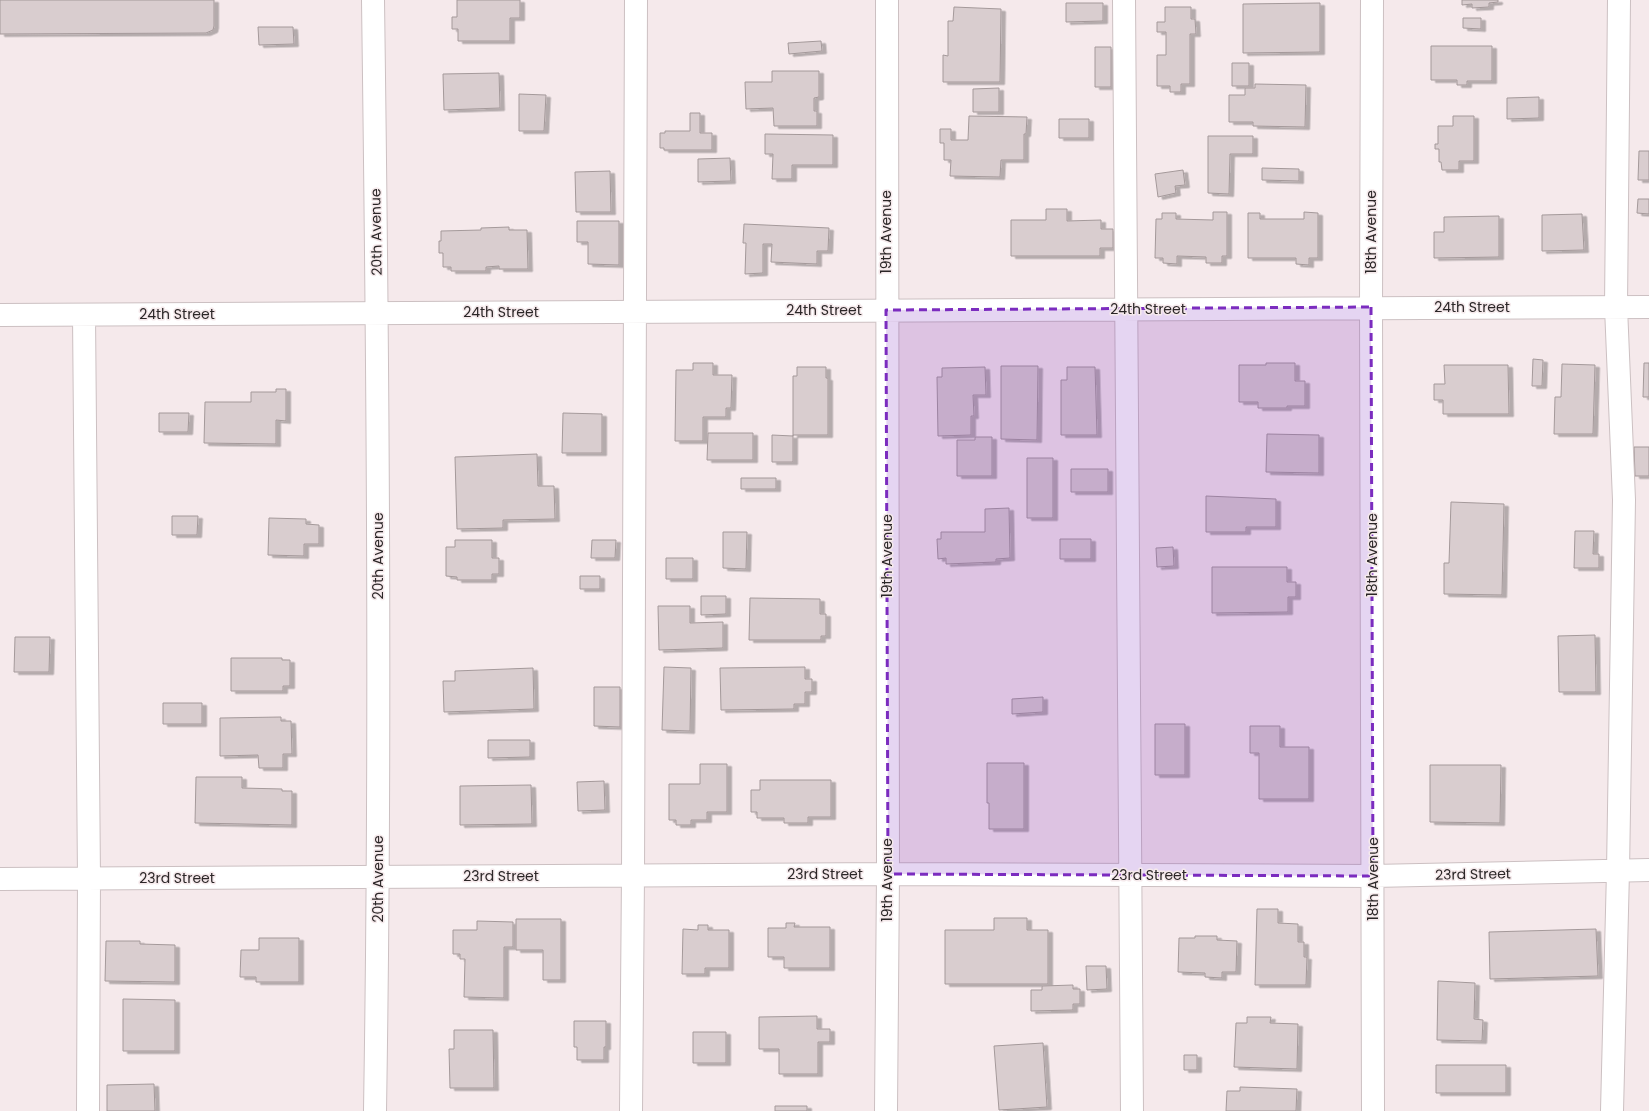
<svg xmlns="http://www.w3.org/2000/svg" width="1649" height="1111" font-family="Poppins,sans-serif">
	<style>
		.building { fill: #d9cdcf; stroke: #a4999a; filter: url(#shadow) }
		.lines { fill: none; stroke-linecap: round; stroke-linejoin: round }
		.minor-casing { stroke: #ccc0c2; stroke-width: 24 }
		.minor { stroke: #fff; stroke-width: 22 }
		.marked { fill: #7b2cbf; fill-opacity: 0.2; stroke: #7b2cbf; stroke-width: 3; stroke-dasharray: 8 5; stroke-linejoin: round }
		.labels { text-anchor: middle; stroke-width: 3; stroke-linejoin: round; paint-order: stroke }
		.street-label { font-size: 14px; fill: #2b2627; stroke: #f5e9eb }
	</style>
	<defs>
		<filter id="shadow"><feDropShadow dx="4.5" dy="2.5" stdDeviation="0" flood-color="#0004"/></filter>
	</defs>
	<rect width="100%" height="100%" fill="#f5e9eb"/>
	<path class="building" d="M0 0H214V26L213 30 206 33 0 34Z
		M457 0H520V18H510V41H458V29H452V17H457Z
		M1462 0H1498V2L1489 3V7L1472 8V4L1462 5Z
		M1066 3H1103V21L1066 22Z
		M1320 3V52L1243 53V4Z
		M954 7 1001 9 1000 82H943V55L948 56V21H953Z
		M1165 7H1191V19H1195L1196 34H1190V84H1181V92H1170V86H1157V55H1166V32H1157V22H1165Z
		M1463 18H1481V29L1463 28Z
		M258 27H293L294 44 259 45Z
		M821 41 822 51 789 54 788 43Z
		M1431 46H1492V81H1467V85H1457V80H1431Z
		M1095 47H1111V87H1095Z
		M1232 63H1249V86H1232Z
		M772 71H819V97L814 98V111H817V126H774L773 108 746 109 745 82H772Z
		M499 73 500 108 444 110 443 74Z
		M1255 84 1306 85 1305 127 1253 126V122H1229V95H1245V88H1255Z
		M999 88V112H973V89Z
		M519 94 546 95 544 131H519Z
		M1539 97V118L1507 119V98Z
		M690 113H700V133H712V150H664V148H660V133H665V131H690Z
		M969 116 1027 117 1026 134H1024V160H1001L1000 177 950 176 951 160H944V143H940V129H951V140H968Z
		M1453 116H1474V161H1459V170H1442L1441 162H1439V149H1435V144H1438V126H1453Z
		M1059 119H1089V138H1059Z
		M765 134 833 135V165H792V179H772L773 154H765Z
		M1208 136H1253V154H1230L1229 194 1208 193Z
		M1639 151H1649V180H1638Z
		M730 158 731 181 698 182V159Z
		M1262 168 1299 169V181L1262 180Z
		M1183 170 1185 185 1175 186 1176 193 1158 197 1155 174Z
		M610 171 611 212H576L575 172Z
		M1638 199H1649V214L1637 213Z
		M1046 209H1067V221L1101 220V229H1113V248H1100V256H1011V220H1046Z
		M1213 212H1227V256H1222V263H1206V257L1177 256V264L1163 263V258H1155L1156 219H1162V213H1176V219L1213 220Z
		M1304 212 1318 213V258H1309V265L1296 264V258H1248V213H1260V219H1304Z
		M1582 214 1584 250 1542 251V215Z
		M1499 216V257L1434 258V232H1444V217Z
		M577 221H619V265L588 264V242H577Z
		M744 224 829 228 828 251H817V264L771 262 772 244H763V273L745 274 746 243H743Z
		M509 227V230H527L528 269H499V266L486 267V271H451V267H443V253H439V241H441V231L481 230V228Z
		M1533 359 1543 360 1542 386H1532Z
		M693 363H713V375H732L731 408H726V417H703V441H675L676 370H693Z
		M1266 363H1295V381H1305V406H1287V408H1258V402H1239V365H1266Z
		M1644 363H1649V397H1643Z
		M1562 364 1595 365 1593 434H1554L1555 397H1561Z
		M1444 365H1508L1509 414H1443V400H1434V384H1445Z
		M1001 366H1038L1037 440 1001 439Z
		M797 367H826V378H828V435H793V462H772V435L793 436V376H797Z
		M985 367 986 395H973L974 416H971V435L938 436 937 377H942V368Z
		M1067 367H1095L1097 435H1061V380H1067Z
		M276 389H286V421L276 420V444L204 443 205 402H251V392H276Z
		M159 413H189L188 432H159Z
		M563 413 602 414V453H562Z
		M708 433H753V460H707Z
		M1267 434 1319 435V473L1266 472Z
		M975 437H992V476H957V440H975Z
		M1634 447H1649V476H1635Z
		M537 454 538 486H554L555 519 503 520V528L457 529 455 457Z
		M1027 458H1053V518H1027Z
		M1071 469H1108V492H1071Z
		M741 478H776V489H741Z
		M1206 496 1276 499V527H1246V532H1206Z
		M1451 502 1504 504 1502 595 1444 594V563H1449Z
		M1009 508 1010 558 996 559V562L946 564V558L938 559 937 539H941V532H985V509Z
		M172 516H198L197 535H172Z
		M269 518 306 519V524L319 525V544H304V556L268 555Z
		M1575 531H1594L1593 554H1599V568H1574Z
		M723 532H747L746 569 723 568Z
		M1060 539H1091V559H1060Z
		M455 540H492V558H499V574H492V580H457V577L446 576V547H455Z
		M592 540H616L615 558H591Z
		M1173 547 1174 566 1157 567 1156 548Z
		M666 558H693V579H666Z
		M1212 567H1287V582H1296V597H1288V612L1212 613Z
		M580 576H600V589H580Z
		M701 596H726V614L701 615Z
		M750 598 820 599V614H826V636H821V640H749Z
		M658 606H690V623L723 622V648L659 650Z
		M1595 635 1596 692H1559L1558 636Z
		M15 637H50L49 672H14Z
		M231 658H282V660H290V686H283V691H231Z
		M664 667 691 668 690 731 662 730Z
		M805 667V679H812V692H805V704H794V709L721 710 720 668Z
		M533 668 534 709 444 712 443 681H455V671Z
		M594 687H620V727L594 726Z
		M1043 697V712L1012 714V699Z
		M163 703H202V724H163Z
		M281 717V721H291L292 754H283V768H259L258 755 220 756V718Z
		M1155 724H1185V775H1155Z
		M1250 726H1280V747H1309V799H1259V753H1250Z
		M488 740H530V757L488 758Z
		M987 763H1024V829H989V803H987Z
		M700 764H727V812H707V820H691V825H676V820H669V784H700Z
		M1430 765H1501L1500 823 1430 822Z
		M196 777H242V788L282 789V791H292V825L195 823Z
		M760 780H831V817H808V823H784V818H757V812H751V790H760Z
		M604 781 605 810 578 811 577 782Z
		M531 785 532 824 460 825V786Z
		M1257 909H1278V923L1298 924V942H1304V957H1307L1306 985H1255Z
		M994 918H1027V930H1048V984H945V930H994Z
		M516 919H561V980H543V950H516Z
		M477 921 513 922V947H504V998L464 997 465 959H460V954H453V930H477Z
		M786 923H795L794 927H830V968H784V957H768V928H786Z
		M698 925H708V930H729V968H705V974H682L683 929 698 930Z
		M1596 929 1598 976 1490 979 1489 932Z
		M1195 936H1217V940L1237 941 1236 972H1222V978L1205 977V973L1178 972 1179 938H1195Z
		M259 938H299V982H256V977H240L241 950H259Z
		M106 941H140V944L175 945V982L105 981Z
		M1086 966H1106L1107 989 1087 990Z
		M1438 981 1475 983 1474 1019 1483 1020 1482 1041 1437 1040Z
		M1073 985V989H1080V1004H1073V1010L1031 1011V990H1042V986Z
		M123 999 175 1000V1051H123Z
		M817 1016V1029H830V1042H818V1074H779V1049H759V1017Z
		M1247 1017H1271L1270 1023 1298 1024 1297 1069 1234 1067 1236 1023H1247Z
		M574 1021H606V1047H604V1060H577V1047H574Z
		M454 1030H493L494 1088H450L449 1049H454Z
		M693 1032H726V1063H693Z
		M1043 1043 1047 1107 999 1110 994 1046Z
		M1184 1055H1197V1070H1184Z
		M1436 1065H1506V1093H1436Z
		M154 1084 155 1111H107V1085Z
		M1240 1087 1297 1089 1296 1111H1226L1227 1091H1240Z
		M775 1106H807V1111H775Z"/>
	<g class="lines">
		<g class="minor-casing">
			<path id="minor" d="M373 0C378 370 381 741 375 1111
				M1124 0 1132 1111
				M1372 0 1371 307 1373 1111
				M0 315 1649 307
				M84 315 89 878 88 1111
				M0 879 888 874 1373 876 1649 870
				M631 1111 633 875 636 0
				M886 1111 888 874 887 0
				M1612 1111 1618 871 1624 500 1616 307 1619 0"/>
		</g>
		<use href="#minor" class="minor"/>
	</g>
	<path class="marked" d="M1371 307 1373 876 888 874 886 310Z"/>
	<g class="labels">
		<g class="street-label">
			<text transform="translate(376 232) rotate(-91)" y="5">20th Avenue</text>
			<text transform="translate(886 232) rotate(-90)" y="5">19th Avenue</text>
			<text transform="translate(1371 232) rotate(-90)" y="5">18th Avenue</text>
			<text x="1472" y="312">24th Street</text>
			<text x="1148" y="314">24th Street</text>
			<text x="824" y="315">24th Street</text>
			<text x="501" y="317">24th Street</text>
			<text x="177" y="319">24th Street</text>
			<text transform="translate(1372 555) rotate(-90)" y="5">18th Avenue</text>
			<text transform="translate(378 556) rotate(-90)" y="5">20th Avenue</text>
			<text transform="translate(887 556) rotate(-90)" y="5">19th Avenue</text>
			<text x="825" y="879">23rd Street</text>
			<text transform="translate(1473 874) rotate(-1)" y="5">23rd Street</text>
			<text x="1149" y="880">23rd Street</text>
			<text x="501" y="881">23rd Street</text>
			<text x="177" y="883">23rd Street</text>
			<text transform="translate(378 879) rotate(-90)" y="5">20th Avenue</text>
			<text transform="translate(1373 879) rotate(-90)" y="5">18th Avenue</text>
			<text transform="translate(887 880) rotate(-90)" y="5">19th Avenue</text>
		</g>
	</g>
</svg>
